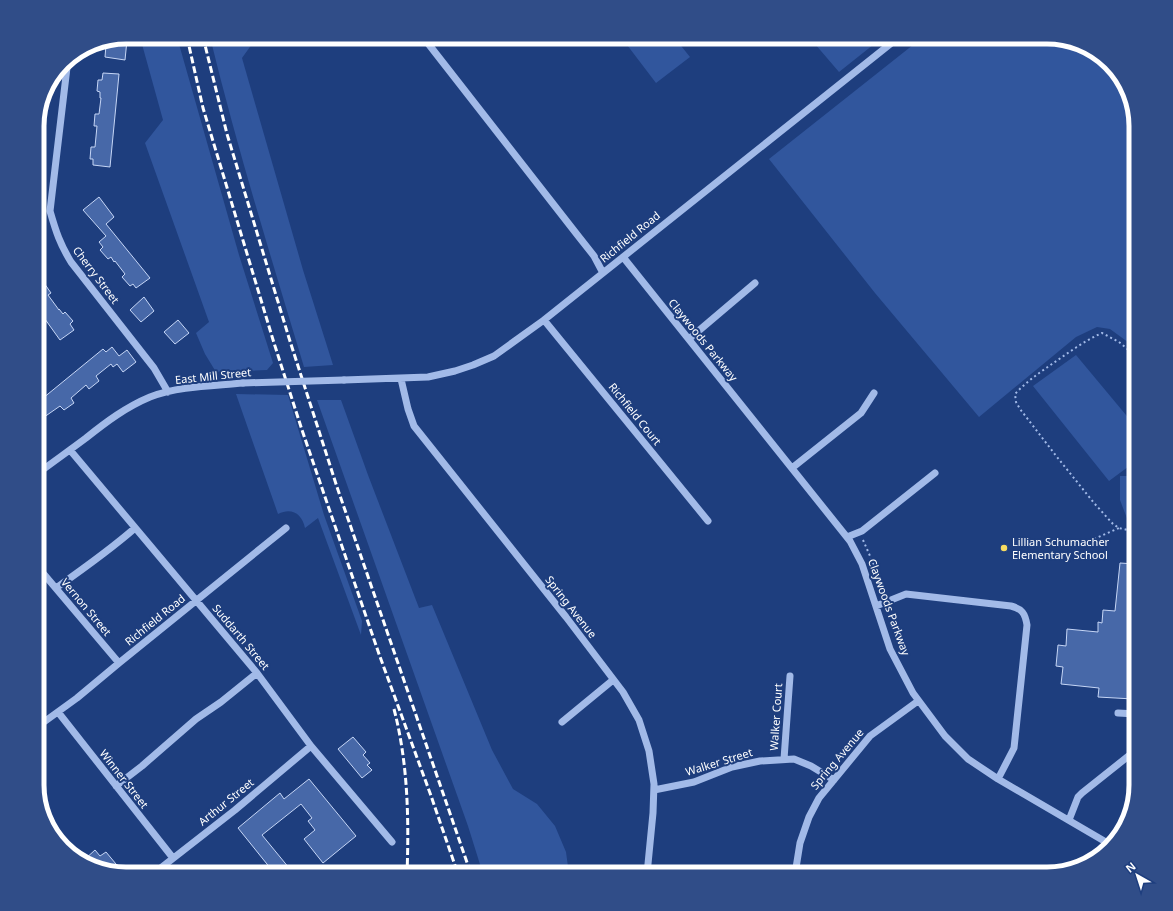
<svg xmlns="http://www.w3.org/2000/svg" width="1173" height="911" font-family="'Noto Sans',sans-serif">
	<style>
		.green { fill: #31569d }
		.building { fill: #4768a8; stroke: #c6d6f6 }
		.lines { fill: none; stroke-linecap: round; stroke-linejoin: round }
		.path { stroke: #a2bae8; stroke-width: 2; stroke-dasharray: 2 3; stroke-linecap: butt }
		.minor { stroke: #a2bae8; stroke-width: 7 }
		.rail { stroke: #fff; stroke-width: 3; stroke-dasharray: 7 3; stroke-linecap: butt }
		.minor-bridge { stroke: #a2bae8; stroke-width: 7 }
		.poi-dot { fill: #f7db61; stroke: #1e3e7e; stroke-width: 1.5 }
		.labels { text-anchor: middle; stroke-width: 4; stroke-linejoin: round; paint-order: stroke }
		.street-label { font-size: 11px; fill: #fff; stroke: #1e3e7e }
		.poi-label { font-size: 11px; fill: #fff; stroke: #1e3e7e; text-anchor: start }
		.rim { fill: none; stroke: #fff; stroke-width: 5 }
	</style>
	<rect width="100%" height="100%" fill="#1e3e7e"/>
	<path class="green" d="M140 37H177L239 255 273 363 267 370 216 372 205 354 196 333 209 322 145 143 163 120Z
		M210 37H257L242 58 303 270 333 365 304 367C271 257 237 148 210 37Z
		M621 37H685L678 42 690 57 656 83Z
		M809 37H883L839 72Z
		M923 37H1047L1077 47 1084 55 1089 51 1096 54 1129 95 1136 126V348L1110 329 1097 327 1076 337 979 417 875 293 769 159Z
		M1076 355 1136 427V461L1109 481 1033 386Z
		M236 394 288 395 324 515 362 621 361 635 318 518 305 528C302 514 292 507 278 514Z
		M317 400H341L368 475 419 608 432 605 492 750 513 789 537 804 555 826 566 852 569 874H483L468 826Z
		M1120 476H1136V526L1128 521 1120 500Z"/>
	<path class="building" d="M118 39 127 40 125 60 105 57 106 45H110V40Z
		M103 73 119 74 110 167 93 165V159H90L91 147H95L97 126H94L95 114H99L101 98H100V92L97 91 98 80H102Z
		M99 197 114 217 106 224 150 278 136 288 133 284 130 286 122 277 125 274 115 261 114 262 111 257 108 259 100 250 103 247 99 242 106 236 83 210Z
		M44 283 51 293 48 295 59 310V309L63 314 65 312 73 321 70 324 74 330 60 340 37 308V288Z
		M144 297 154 311 141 322 130 310Z
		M178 320 189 333 175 344 164 332Z
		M112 347 119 356 127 350 136 362 123 372 117 364 113 367 111 364 96 376 99 381 89 389 86 385 71 398 74 403 64 410 60 406 37 422V403L103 349 106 352Z
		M1120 563 1136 564V679L1133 699 1098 697 1099 688 1061 684 1063 667 1056 666 1058 645 1066 646 1067 629 1098 632V622L1102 623 1103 610 1115 611Z
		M353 737 366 752 363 755 370 763 367 765 372 770 362 778 338 749Z
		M309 779 356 836 323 863 304 839 315 830 308 821 312 818 301 804 262 835 294 874H275L238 828 280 793 284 799Z
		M95 850 100 856 106 852 116 864 110 868 84 860Z"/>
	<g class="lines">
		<path class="path" d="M1136 356 1119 342 1102 333C1084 341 1068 353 1052 364 1039 373 1026 382 1015 394L1016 402 1020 409 1057 457 1094 503 1113 524 1119 528 1136 532
			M863 540 874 565 882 592
			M1085 543 1119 528"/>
		<path class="minor" d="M423 37 579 237 594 256 603 273
			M68 59 50 211C56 232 60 244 71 262L154 368 168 392
			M623 257 850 541 862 564 890 649 913 693 945 736 968 759 998 779 1111 845
			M544 320 708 521
			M689 339 755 283
			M401 379 408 409 414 426 566 617 623 692 639 720 649 751 654 784 653 813 647 874
			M344 380 428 377 455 371 473 365 494 356 544 320 899 37
			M70 450 257 673 311 746 392 842
			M792 468 861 413 874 393
			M37 474C53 462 70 450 86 438 106 422 126 407 150 397 179 386 212 386 243 383
			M847 537 862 531 935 473
			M37 566 119 663
			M56 588C83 569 110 550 135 528
			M876 606 906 594 1011 606C1022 609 1025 613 1027 625L1014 748 998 779
			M58 712 173 858
			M1118 713 1136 714
			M562 722 613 680
			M37 727 77 698 119 663 286 528
			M784 759 790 676
			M116 786 142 766 196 719 221 702 257 673
			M654 790 694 782 732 767 760 761 794 759 811 766 834 780
			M1069 820 1078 797 1082 793 1136 750
			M796 871 835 874
			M153 874 235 810 311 746
			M795 874 800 843 809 817 819 798 870 736 918 701
			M929 874 942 870"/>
		<path class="rail" d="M187 37 203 108 274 343 302 430 379 654 430 793 458 874
			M203 37 227 134 289 338 337 487 471 874
			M394 709C408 763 409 819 407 874"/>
		<path class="minor-bridge" d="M243 383 344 380"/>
	</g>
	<circle class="poi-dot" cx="1004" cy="548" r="4"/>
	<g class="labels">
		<g class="street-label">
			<text transform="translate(630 237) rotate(-39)" y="4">Richfield Road</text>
			<text transform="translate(96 275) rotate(53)" y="4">Cherry Street</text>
			<text transform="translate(703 340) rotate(51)" y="4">Claywoods Parkway</text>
			<text transform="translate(213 376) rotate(-6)" y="4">East Mill Street</text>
			<text transform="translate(635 414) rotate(51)" y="4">Richfield Court</text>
			<text transform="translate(86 607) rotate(50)" y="4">Vernon Street</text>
			<text transform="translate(571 607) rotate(52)" y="4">Spring Avenue</text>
			<text transform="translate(889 607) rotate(70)" y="4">Claywoods Parkway</text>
			<text transform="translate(155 620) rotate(-39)" y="4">Richfield Road</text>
			<text transform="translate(241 637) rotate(50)" y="4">Suddarth Street</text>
			<text transform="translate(776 717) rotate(-86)" y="4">Walker Court</text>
			<text transform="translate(837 759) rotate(-50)" y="4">Spring Avenue</text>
			<text transform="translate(719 762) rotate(-17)" y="4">Walker Street</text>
			<text transform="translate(124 779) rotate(52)" y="4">Winner Street</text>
			<text transform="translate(226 802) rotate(-39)" y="4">Arthur Street</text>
		</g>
		<g class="poi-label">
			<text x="1012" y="546">Lillian Schumacher<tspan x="1012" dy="13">Elementary School</tspan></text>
		</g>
	</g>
	<path d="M0 0H1173V911H0ZM126 44H1047A82 82 0 0 1 1129 126V785A82 82 0 0 1 1047 867H126A82 82 0 0 1 44 785V126A82 82 0 0 1 126 44Z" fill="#304d88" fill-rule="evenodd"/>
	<path class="rim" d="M126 44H1047A82 82 0 0 1 1129 126V785A82 82 0 0 1 1047 867H126A82 82 0 0 1 44 785V126A82 82 0 0 1 126 44Z"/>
	<g transform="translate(1137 875) rotate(321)" stroke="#1e3e7e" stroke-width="3" paint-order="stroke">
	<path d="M0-3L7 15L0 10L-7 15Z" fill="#ffffff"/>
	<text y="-6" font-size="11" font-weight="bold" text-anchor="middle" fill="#ffffff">N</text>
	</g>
</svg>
